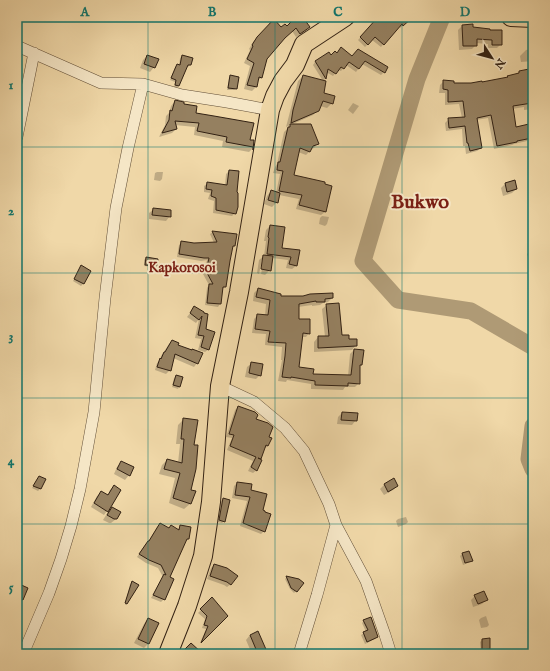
<svg xmlns="http://www.w3.org/2000/svg" width="550" height="671" font-family="'IM FELL English',serif">
	<style>
		.shadow { fill: #0003 }
		.lines { fill: none; stroke-linecap: round; stroke-linejoin: round }
		.river { stroke: #af9a75; stroke-width: 17 }
		.building { fill: #958060; stroke: #322113 }
		.minor-casing { stroke: #624f38; stroke-width: 12 }
		.primary-casing { stroke: #322113; stroke-width: 20 }
		.minor { stroke: #f5e6c6; stroke-width: 11 }
		.primary { stroke: #f0d8a8; stroke-width: 18 }
		.grid { fill: none; stroke: #0f766e; stroke-width: 1; stroke-opacity: 0.55 }
		.labels { text-anchor: middle; stroke-width: 4; stroke-linejoin: round; paint-order: stroke }
		.quarter-label { font-size: 14px; font-weight: bold; fill: #7a1f14; stroke: #f5e6c6 }
		.town-label { font-size: 20px; font-weight: bold; fill: #7a1f14; stroke: #f5e6c6 }
		.neatline { fill: none; stroke: #0f766e; stroke-width: 1.5 }
		.grid-label { font-size: 13px; text-anchor: middle; font-weight: bold; fill: #0f766e }
	</style>
	<rect width="100%" height="100%" fill="#f0d8a8"/>
	<filter id="stains"><feTurbulence type="fractalNoise" baseFrequency=".005" numOctaves="4"/><feColorMatrix values="0 0 0 0 .2 0 0 0 0 .09 0 0 0 0 .02 0 0 0 .5 -.17"/></filter>
	<radialGradient id="worn" r=".72"><stop offset=".6" stop-color="#630" stop-opacity="0"/><stop offset="1" stop-color="#630" stop-opacity=".3"/></radialGradient>
	<path class="shadow" d="M58 17H70L65 22 57 19Z
		M296 17H311L303 20 309 27 305 31 296 37 292 31 283 39 266 59 261 78 257 81 256 87 252 91 244 89 250 66 244 63 250 50 249 49 253 42 274 20 281 28 287 27 292 23Z
		M380 17H406L409 20 400 28 399 26 381 47 372 40 365 47 358 40Z
		M462 26 472 28 501 44 497 48H488V44L476 43V45L472 49 459 50 458 30Z
		M533 48V61L521 62 520 56 526 50Z
		M356 53 384 72 381 75 362 64 356 72 346 65 341 71 338 70 333 76 326 72 325 79 323 81 313 65 315 62 329 54 330 57H352Z
		M147 56 154 67 150 72 140 68 143 60Z
		M182 56 190 65 188 67 186 66 178 86 177 88 174 87 175 82 170 80 175 67 177 65 179 66 180 58Z
		M519 72 530 79 533 78V109L524 110V107L512 109 515 128 533 125V138H530L527 141 514 144 512 145 494 149 488 118 476 120 481 148 477 151 466 154 465 146H463L462 129 446 131 445 123 449 119 462 118 459 104 445 105V93H439L440 85 444 81 453 83H481L506 79 508 77 516 75Z
		M231 76 236 89 234 90H227L229 78Z
		M303 76 332 103 327 108 320 106 318 110 313 115 286 127 298 81Z
		M175 101 195 114 249 141H253L252 149 249 152 222 147 223 141 194 135 195 127 175 125 176 129 172 133 159 137 165 125 166 116 169 113 171 106Z
		M353 103 359 106 353 114 348 110Z
		M291 125 317 144 314 148 311 149 310 151 306 155 298 152 293 176 325 212 321 215 296 209 299 199 279 195 277 202 272 207 264 204 267 196 271 191 276 193 280 174 273 173 275 167 277 164 284 132Z
		M533 166V179L531 168Z
		M229 171 235 213 232 216 213 213 214 201 208 199 210 193 204 192V186L208 183 225 185 226 174Z
		M157 172H163L162 179 160 181 154 180 155 173Z
		M505 184 516 189 512 193 503 196 501 188Z
		M533 202V217L530 205Z
		M154 209 170 216 166 221 149 219V213Z
		M322 216 329 217 327 224 325 226 319 224 320 218Z
		M270 226 281 249 299 251 296 266 292 269 286 268 288 260 272 258 270 270 265 275 261 274 264 260H262L259 274 257 273 259 260 264 256 266 241H264L266 230Z
		M213 232 234 246 232 248 225 286 222 290 220 304 218 307 205 305 207 288 209 285 203 274 207 260 201 261 177 257 179 245 182 242 194 244 214 243 210 234Z
		M533 249V265H531L527 254 530 251Z
		M146 258 156 265 154 267 144 266V260Z
		M81 266 89 271 83 284 81 286 73 281Z
		M258 289 280 297 332 298 328 302 323 303 320 305 312 306V305L298 307 297 320 309 333 306 337H301L298 368 312 374 348 376 350 354 354 350 361 365 359 367V383L355 387H345L343 390 311 389V384L287 380 286 382 278 381 282 360H281L282 347 265 345 266 334 252 333 254 319 258 315 265 316 266 304 253 301 254 293Z
		M327 305 341 336 356 345 352 350 314 352V342L318 337H325L322 309Z
		M195 307 203 312 209 349 205 352 198 350 201 339 195 338 199 319 196 323 187 317Z
		M173 341 177 346 192 351 197 363 194 367 173 358 170 370 166 374 155 370 157 363 160 360 161 356 169 344Z
		M252 363 260 375 256 379 245 377 247 367Z
		M176 376 179 387 178 389 172 387 174 378Z
		M238 407 255 420 268 438V446L264 449H263L259 460 257 470 253 473 248 471 253 461 227 450 232 438 226 437 235 410Z
		M342 413 356 420 352 425 337 424 338 417Z
		M184 419 193 446 189 490 194 492 190 504 184 509 169 503 175 478 159 474 162 465 167 460 178 463 180 444H176L178 425Z
		M122 462 129 475 125 480 114 474 117 467Z
		M38 479H45L40 489 38 491 32 488Z
		M237 483 250 490 262 511 264 531 261 534 240 526 247 501 232 498 234 486Z
		M384 485 397 486 393 490 384 495 380 489Z
		M114 486 107 511 104 515 91 507 97 496 101 493 107 496 110 490Z
		M223 499 224 521 222 523 218 522 221 501Z
		M112 508 116 519 111 523H109L103 520 108 512Z
		M406 517 408 522 406 524 398 527 396 521 398 519Z
		M160 524 168 529 177 530 181 526 188 539 185 542 169 578 164 599 161 602 151 598 163 577 158 568 146 563 137 557 145 545 148 542 157 527Z
		M469 552 472 560 470 562 463 565 460 556 462 554Z
		M214 565 231 584 227 587 224 585 207 579 211 568Z
		M287 577 296 591 294 593 290 589 285 579Z
		M132 582 127 604 125 605 130 584Z
		M17 584 27 588 22 600 17 605Z
		M475 596 486 600 482 604 473 607 471 600Z
		M212 599 227 616 200 643 206 629 202 628 205 619 198 613Z
		M486 616 489 625 487 627 481 628 479 620 481 618Z
		M148 619 158 624 148 644 144 648 134 643 144 624Z
		M364 621 377 637 375 639 365 644 361 635 366 632 362 623Z
		M250 635 267 654H252L246 640Z
		M482 640 489 649 487 651H481L480 642Z"/>
	<g class="lines">
		<path class="river" d="M442 17 417 79 363 261 398 300 471 311 533 347
			M533 426 529 459 533 469"/>
	</g>
	<path class="building" d="M296 17H300L304 19 310 27 300 34 296 28 294 30 285 38 267 59 262 78 259 77 257 87 247 85 254 63 247 59 253 46 252 45 257 37 274 19 281 27 285 24 287 26Z
		M378 17H392L395 22 398 19 396 17H413L403 26 402 24 384 45 375 37 368 45 360 37Z
		M473 24V27L490 29V30H502V45H492V40L477 39V46H463L462 25Z
		M341 47 352 56 358 49 388 67 385 73 365 61 359 69 349 62 344 69 341 67 336 74 328 69 326 79 315 61 329 52 331 55 335 51 337 53Z
		M147 55 159 59 155 68 144 64Z
		M182 55 193 58 191 65H188L179 86 175 85 176 80 171 78 177 64 180 65Z
		M529 69 532 85 529 86 532 103 513 106 516 127 529 124 532 138 517 141V142L497 146 491 115 477 118 482 148 470 151 468 143H467L465 126 449 128 448 118 465 117 463 101 448 102V90L443 89V80L454 81V83H471L482 81V82L508 77 507 76 519 73V71Z
		M230 75 239 77 237 89 228 88Z
		M303 75 326 81 324 93 335 96 333 104 323 101 319 111 291 123 293 110Z
		M175 100 184 102V104L197 106 196 113 214 116 254 123 250 140H254L253 150V147L226 142 227 137 197 131 199 123 175 121 177 129 162 133 169 120 170 110 172 111Z
		M290 124H311L319 144 313 146 310 152 300 148 294 175 325 182V184L332 186 326 212 299 205 302 195 279 191 283 171 277 170 278 162H280L288 127H290Z
		M229 170 239 171 237 192 238 193V207L236 214 216 210V198L211 196 212 190 206 189 207 182 227 185Z
		M515 180 517 189 507 192 505 183Z
		M271 190 280 193 278 203 268 200Z
		M153 208 171 210V217L152 215Z
		M270 225 285 227 282 248 300 250 297 266 289 264 291 257 267 254 269 238 268 237Z
		M212 231 237 234 235 246H233L230 261 226 287H223L221 304 207 303 209 284H213L206 271 209 258H204L179 254 181 241 194 243 217 242Z
		M263 255 273 256 271 271 261 269Z
		M146 257 158 259 157 266 145 265Z
		M81 265 91 271 84 284 74 279Z
		M258 288 281 294V296H303L310 294 333 293V298L325 299V302H316V301L299 304V319H310V334L303 333 299 367 314 369 313 374 351 375 354 349 364 350 362 365H360V384L348 383V386L315 385V381L291 377V378L282 377 285 356 286 343 268 342 270 331 255 329 257 314 268 315 270 300 256 297Z
		M339 303 342 335H349V339H357V346L318 348V336H329L326 304Z
		M194 306 204 312V313L208 314 206 329 215 332 209 350 201 347 204 336 198 335 202 316 199 320 190 313Z
		M172 340 179 343 178 345 192 350V349L203 353 198 364 175 354 171 371 157 367 160 358 161 359 164 352H165Z
		M251 362 263 364 261 376 249 373Z
		M176 375 183 377 180 387 173 385Z
		M238 406 255 412 258 415 256 419 268 423 273 427 269 437 272 438 268 446 266 445 261 459 258 458 262 460 257 471 251 467 256 457 230 446 234 435 229 434Z
		M342 412 358 413 357 421 341 420Z
		M183 418 198 420 194 445H198L196 469 191 490 196 491 191 504 173 498 180 473 164 469 167 459 182 463 184 439H181Z
		M121 461 134 467 130 476 117 469Z
		M39 476 46 479 41 489 33 486Z
		M394 478 398 486 388 492 384 484Z
		M237 482 252 484 251 490 267 494 263 510 265 511V512L271 514 265 532 243 523 250 497 235 495Z
		M114 485 121 490 108 512 94 503 101 491 108 495Z
		M223 498 230 500 225 522 219 520Z
		M112 507 121 512 117 519H114L107 515Z
		M160 523 169 528 171 525 179 530 180 525 191 527 189 539H187L170 577 174 579 165 600 153 595 164 574 166 575 161 565 149 560 139 554 148 541H149Z
		M469 551 473 561 465 563 462 553Z
		M214 564 227 568 238 576 231 585 227 582 210 576Z
		M286 576 299 579 304 583 297 592 291 588Z
		M132 581 139 585 127 604 125 603Z
		M17 583 28 588 23 600 17 597Z
		M484 591 488 600 478 604 474 595Z
		M212 597 228 616 201 643 208 626 204 625 207 616 200 609Z
		M371 617 378 637 367 642 363 632 368 630 363 620Z
		M148 618 159 623 149 644 138 639Z
		M258 631 268 654H258L250 635Z
		M490 638V649L482 650V639Z
		M191 643 203 654H180Z"/>
	<g class="lines">
		<g class="minor-casing">
			<path id="minor" d="M17 46 101 83 143 84 182 95 227 102 270 110
				M17 137 34 53
				M220 386 254 402 285 428 304 451 329 504 336 525 366 581 385 635 391 654
				M23 654 49 593 61 559 71 526 80 489 94 412 105 298 116 208 128 148 143 84
				M299 654 317 595 336 525"/>
		</g>
		<g class="primary-casing">
			<path id="primary" d="M511 17 533 18
				M168 654 187 606 203 556 211 502 220 386 239 292 270 110 275 96 283 81 295 65 304 44 345 17"/>
		</g>
		<use href="#minor" class="minor"/>
		<use href="#primary" class="primary"/>
	</g>
	<path class="grid" d="M148 17V654M275 17V654M402 17V654M17 147H533M17 273H533M17 398H533M17 524H533"/>
	<g class="labels">
		<g class="quarter-label">
			<text x="182" y="272">Kapkorosoi</text>
		</g>
		<g class="town-label">
			<text x="420" y="208">Bukwo</text>
		</g>
	</g>
	<rect width="550" height="671" fill="none" stroke="#f0d8a8" stroke-width="44"/>
	<g transform="translate(492 58) rotate(126)" stroke="#f5e6c6" stroke-width="3" paint-order="stroke">
	<path d="M0-3L7 15L0 10L-7 15Z" fill="#322113"/>
	<text y="-6" font-size="11" font-weight="bold" text-anchor="middle" fill="#322113">N</text>
	</g>
	<rect x="22" y="22" width="506" height="627" class="neatline"/>
	<g class="grid-label">
		<text x="85" y="16">A</text>
		<text x="212" y="16">B</text>
		<text x="338" y="16">C</text>
		<text x="465" y="16">D</text>
		<text x="11" y="89">1</text>
		<text x="11" y="215">2</text>
		<text x="11" y="340">3</text>
		<text x="11" y="465">4</text>
		<text x="11" y="591">5</text>
	</g>
	<rect width="100%" height="100%" filter="url(#stains)"/>
	<rect width="100%" height="100%" fill="url(#worn)"/>
</svg>
